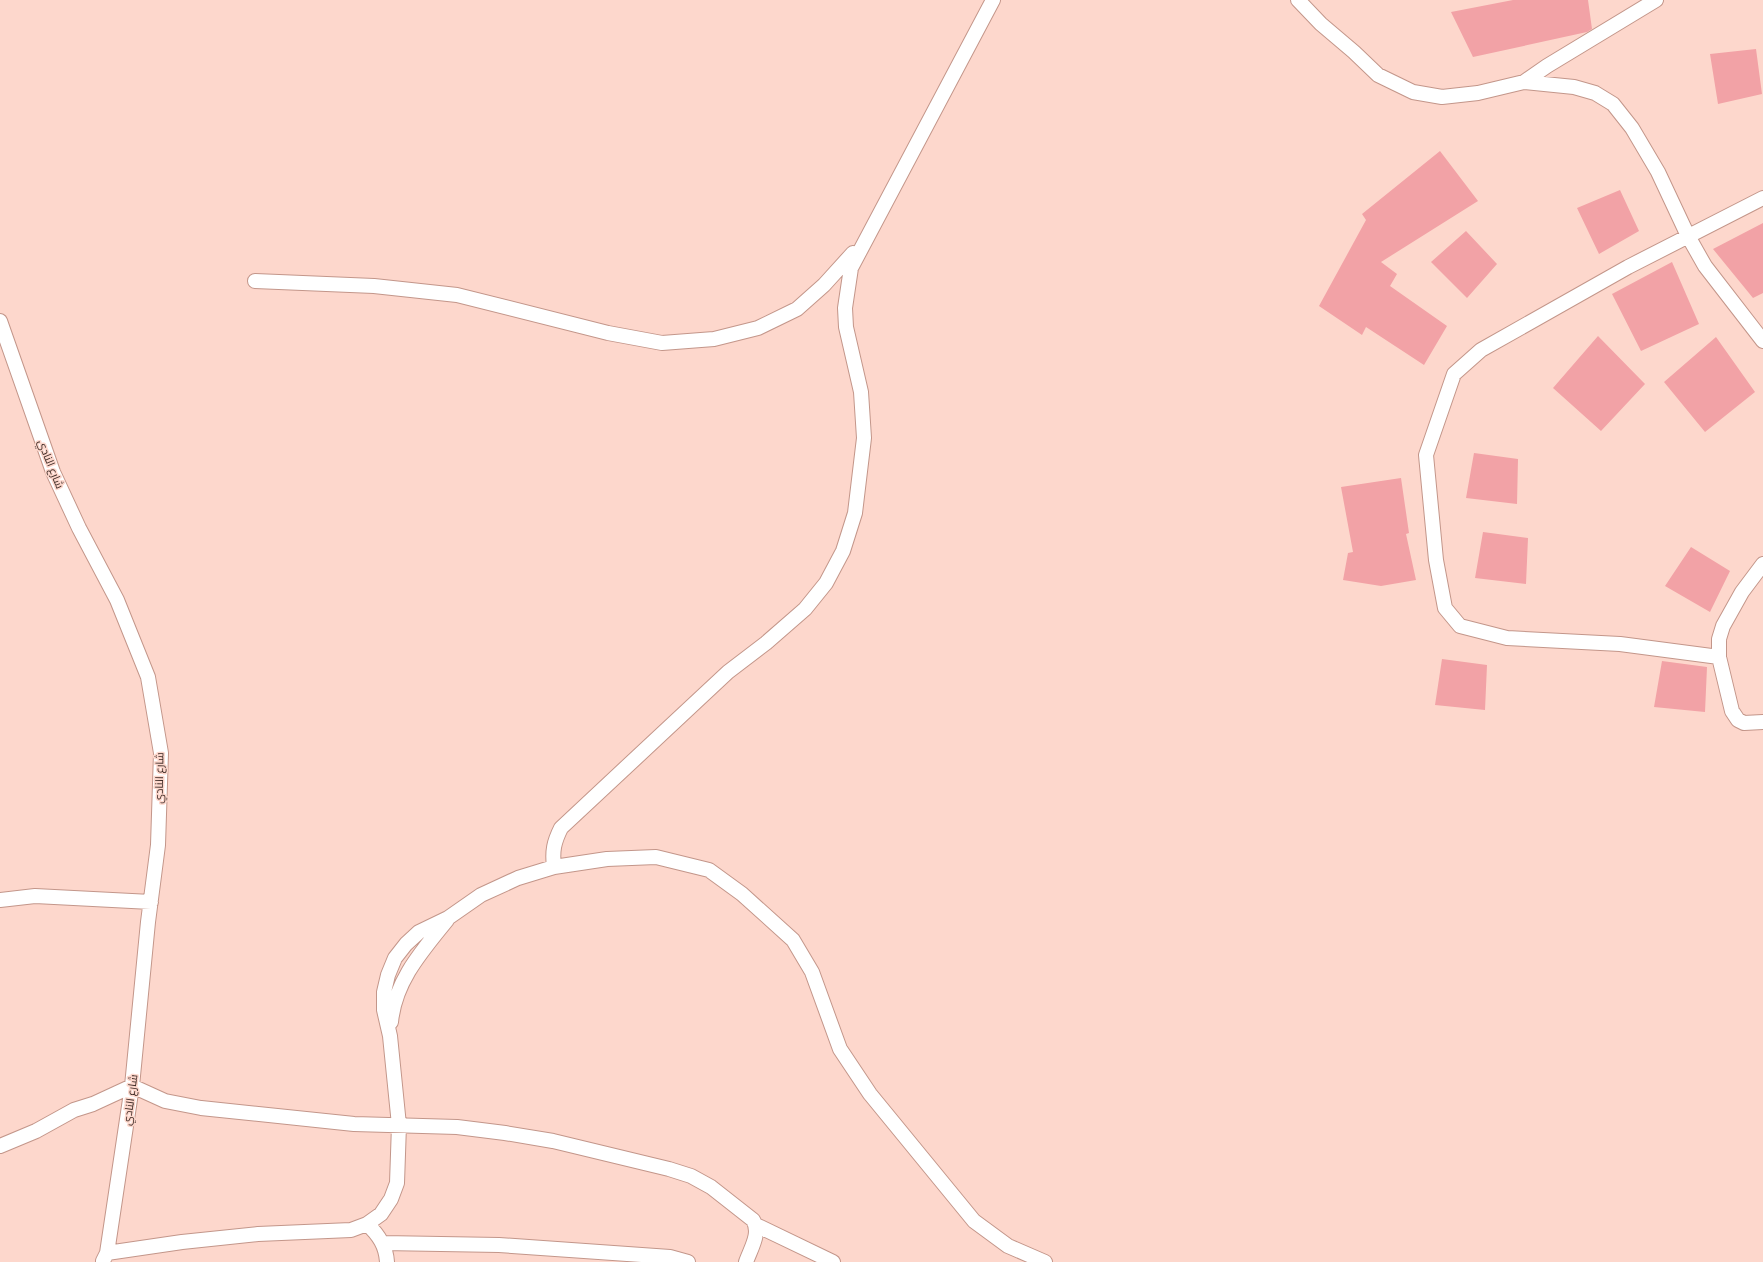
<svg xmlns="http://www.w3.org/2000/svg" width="1763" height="1262" font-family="Overpass,Cairo,sans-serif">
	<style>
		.building { fill: #f2a2a6 }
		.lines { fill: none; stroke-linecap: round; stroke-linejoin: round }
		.street-casing { stroke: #c3968a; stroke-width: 16 }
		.street { stroke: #fff; stroke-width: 14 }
		.labels { text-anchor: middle; stroke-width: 3; stroke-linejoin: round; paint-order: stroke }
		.street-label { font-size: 11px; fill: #3a2823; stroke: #fdd7cc }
	</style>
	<rect width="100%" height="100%" fill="#fdd7cc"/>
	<path class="building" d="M1513 0H1588L1592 29 1587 32 1473 57 1451 12Z
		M1756 49 1762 94 1718 104 1710 54Z
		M1440 151 1478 201 1381 262 1397 274 1390 286 1447 326 1424 365 1366 327 1362 335 1319 306 1366 220 1362 214Z
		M1620 190 1639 231 1599 254 1577 208Z
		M1763 223V293L1753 298 1713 249Z
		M1466 231 1497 264 1467 298 1431 262Z
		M1672 262 1699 324 1641 351 1612 294Z
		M1598 336 1645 384 1601 431 1553 388Z
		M1716 337 1755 392 1705 432 1664 382Z
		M1474 453 1518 459 1517 504 1466 498Z
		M1401 478 1409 533 1406 534 1416 580 1381 586 1343 580 1348 553 1353 552 1341 487Z
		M1483 532 1528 538 1526 584 1475 578Z
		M1691 547 1730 571 1710 612 1665 586Z
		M1442 659 1487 665 1485 710 1435 705Z
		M1662 661 1707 667 1705 712 1654 707Z"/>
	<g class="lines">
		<g class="street-casing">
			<path id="street" d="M1298 0 1321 24 1354 52 1378 75 1413 92 1442 97 1478 93 1524 82 1574 87 1595 93 1613 104 1632 128 1658 172 1688 236 1705 266 1763 341
				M1524 82 1547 66 1656 0
				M255 281 374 286 457 295 608 333 662 343 714 339 758 328 797 309 824 285 853 253
				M0 321 53 472 79 528 117 600 148 677 161 753 158 845 148 922 132 1086 107 1253 103 1261
				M1763 564 1742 592 1723 626 1719 639V657L1732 711 1738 720 1744 723 1763 722
				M1719 657 1620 644 1507 638 1460 626 1445 608 1436 560 1426 455 1454 374 1481 350 1628 267 1763 198
				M554 867C552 851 554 842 561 828L728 672 766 643 805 609 826 583 843 551 855 513 864 438 861 392 846 327 845 308 851 268 993 0
				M0 900 35 896 151 902
				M391 1022C395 981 422 951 447 920
				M0 1146 36 1131 74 1110 93 1104 132 1086 165 1101 201 1108 354 1124 457 1127 505 1133 553 1141 669 1169 691 1176 711 1187 753 1220C761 1233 751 1248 746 1262
				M367 1224C379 1235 386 1246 387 1262
				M756 1225 833 1262
				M383 1243 499 1245 670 1257 688 1262
				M107 1253 182 1242 258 1234 351 1230 367 1224 381 1214 391 1199 397 1183 399 1125 390 1036 384 1010V992L388 975 395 958 406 944 419 932 448 918 481 895 518 878 554 867 607 859 656 857 709 870 742 894 793 940 812 972 840 1049 870 1094 974 1221 1008 1246 1045 1262"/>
		</g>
		<use href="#street" class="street"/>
	</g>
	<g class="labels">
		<g class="street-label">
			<text transform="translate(51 464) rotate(68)" y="4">شارع النادي</text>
			<text transform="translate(159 778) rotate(-89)" y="4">شارع النادي</text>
			<text transform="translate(130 1100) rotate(-82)" y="4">شارع النادي</text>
		</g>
	</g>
</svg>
